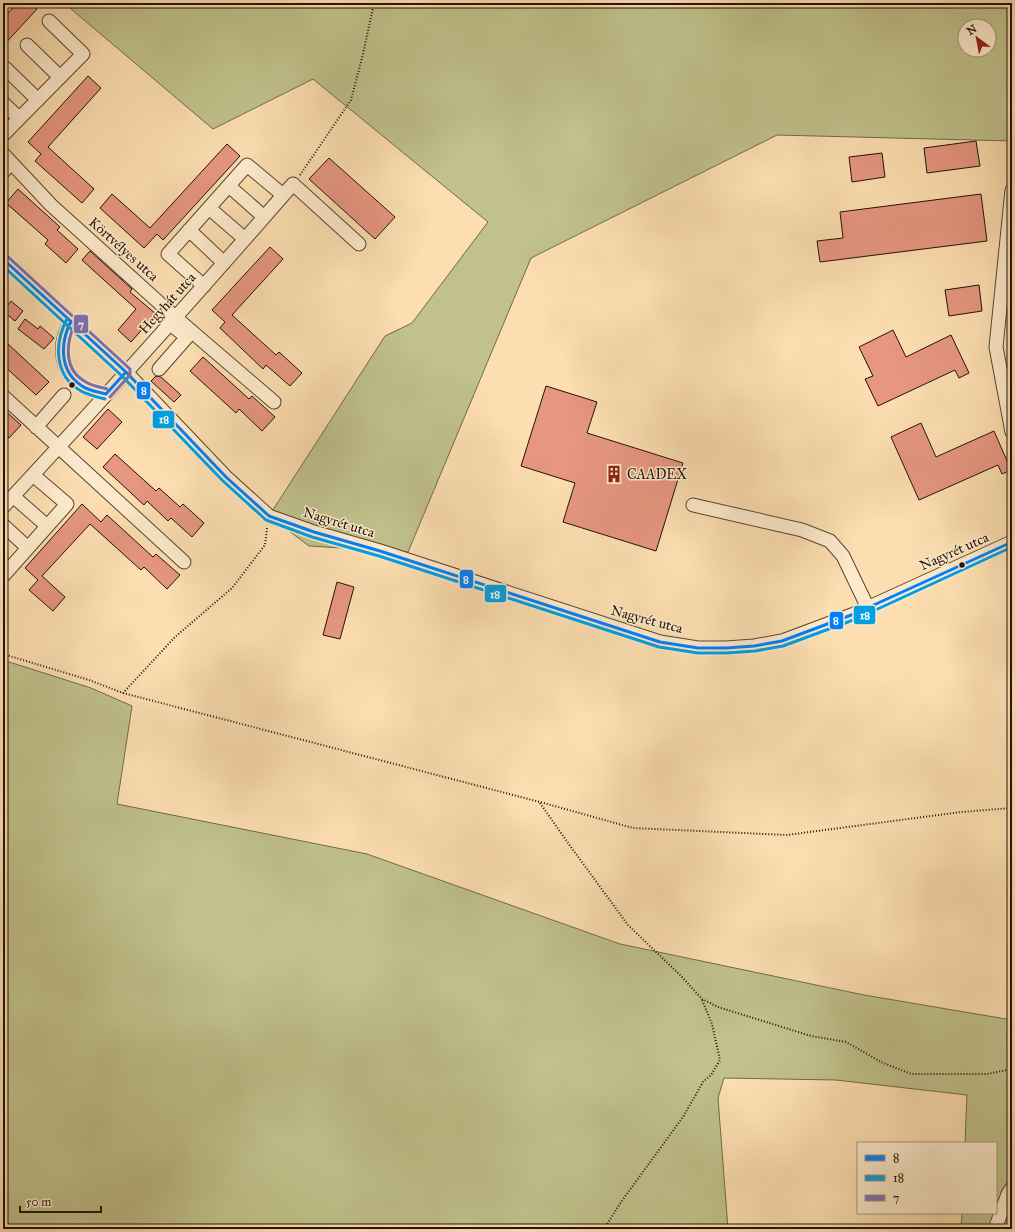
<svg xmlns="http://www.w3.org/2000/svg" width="1015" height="1232" font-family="'IM FELL Great Primer',serif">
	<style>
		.green { fill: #c0c18b; stroke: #716a48; fill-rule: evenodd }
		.building { fill: #e69681; stroke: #221206 }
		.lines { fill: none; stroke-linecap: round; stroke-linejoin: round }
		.minor-casing { stroke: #584530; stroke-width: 15 }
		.path { stroke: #221206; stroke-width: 2; stroke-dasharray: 1 2; stroke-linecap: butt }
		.minor { stroke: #fdeacc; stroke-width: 13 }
		.bus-1-casing { stroke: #fdeacc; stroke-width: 6 }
		.bus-2-casing { stroke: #fdeacc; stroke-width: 6 }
		.bus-3-casing { stroke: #fdeacc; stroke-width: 6 }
		.bus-1 { stroke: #0080ff; stroke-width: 3 }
		.bus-2 { stroke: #00a0e3; stroke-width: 3 }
		.bus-3 { stroke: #7e71b1; stroke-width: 3 }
		.bus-dot { fill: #221206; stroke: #fdeacc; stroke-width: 1.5 }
		.labels { text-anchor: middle; stroke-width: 3; stroke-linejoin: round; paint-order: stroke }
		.street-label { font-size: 14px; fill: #221206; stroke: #fdeacc }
		.poi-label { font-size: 14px; fill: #221206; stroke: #fdeacc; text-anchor: start }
		.line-badge { stroke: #fdeacc; stroke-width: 1.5 }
		.badge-label { font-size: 11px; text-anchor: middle; font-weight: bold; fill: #fff }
	</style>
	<rect width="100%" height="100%" fill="#fcdeb0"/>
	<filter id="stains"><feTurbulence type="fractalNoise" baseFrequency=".005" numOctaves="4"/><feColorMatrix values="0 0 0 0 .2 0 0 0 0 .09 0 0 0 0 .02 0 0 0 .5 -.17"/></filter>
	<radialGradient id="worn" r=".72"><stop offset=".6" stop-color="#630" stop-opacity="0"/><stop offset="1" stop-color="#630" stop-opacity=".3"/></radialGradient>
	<path class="green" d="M64 3H1012V141L777 135 531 258 408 552 309 546 269 516 385 336 412 323 488 222 313 79 213 129ZM965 26H989V50H965Z
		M3 660 91 688 132 706 117 804 367 854 620 944 864 995 1012 1020V1229H961L962 1213H996V1143H965L967 1095 836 1080 724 1078 718 1098 728 1229H3Z"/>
	<path class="building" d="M17 3H31L37 9 3 46V19Z
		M88 76 101 88 48 147 94 189 82 203 35 161 41 154 28 142Z
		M976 141 980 166 927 173 924 148Z
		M227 144 240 156 163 240 157 234 144 248 100 208 112 194 150 228Z
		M882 153 885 177 852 182 849 157Z
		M329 158 395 217 375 239 309 179Z
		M18 189 60 227 57 230 78 249 66 263 45 244 48 240 6 203Z
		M981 194 987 241 820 262 817 241 843 238 840 212Z
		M270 247 283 259 232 315 276 355 279 352 302 373 290 386 266 365 263 369 220 328 225 322 212 310Z
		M90 251 132 289 130 292 156 314 131 342 118 330 136 309 82 260Z
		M979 285 982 311 949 316 945 290Z
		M11 301 23 311 15 321 3 311Z
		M25 319 38 329 40 326 54 338 44 349 18 329Z
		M893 330 906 357 951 335 969 373 959 378 955 370 878 406 865 379 873 376 859 347Z
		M7 343 49 382 36 395 3 365V348Z
		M203 357 249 399 252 396 275 417 262 431 239 409 236 413 190 371Z
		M156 376 161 377 181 395 174 402 151 381Z
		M546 386 597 402 587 433 683 463 656 551 563 522 575 483 521 466Z
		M3 409 21 425 9 438 3 433Z
		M108 409 122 422 97 449 83 437Z
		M921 423 936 457 994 431 1011 470 1002 474 998 465 919 500 891 437Z
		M115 454 156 491 159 488 180 507 183 504 204 523 192 537 171 518 168 521 147 501 144 505 103 467Z
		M82 504 101 522 107 515 153 557 156 554 180 575 167 589 144 567 141 570 90 524 42 576 65 597 53 611 29 590 38 580 25 568Z
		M337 582 354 587 340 639 323 635Z"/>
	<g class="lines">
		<g class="minor-casing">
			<path id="minor" d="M27 45 60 77
				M5 68 38 100
				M3 103 19 118
				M3 135 83 54 49 21
				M3 154 51 205 176 318 274 402
				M3 172 11 163
				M229 186 264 217
				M1012 190 996 347 1012 432
				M209 208 245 239
				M189 230 224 263
				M3 259 126 372 226 477 269 516 314 532 380 551 660 642 698 648H726L754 646 782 641 854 614 1012 542
				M204 286 168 254 247 165 283 195
				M71 321C58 343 59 371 82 386 89 390 98 392 106 394
				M159 369 187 337 174 327
				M3 396 184 562
				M36 427 64 395
				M13 496 47 526
				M693 505 802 530 830 541 843 556 868 608
				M3 507C102 401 198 293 293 184L359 244
				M3 525 28 548
				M3 574 4 575 67 504 33 475
				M995 1229 1008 1194 1012 1188"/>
		</g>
		<path class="path" d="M300 175 351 100 363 54 374 3
			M3 654 89 680 123 693 175 637 232 588 265 545 267 528
			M123 693 540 802 633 828 787 835 961 812 1012 808
			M540 803 568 843 628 925 681 976 702 999 718 1007 811 1036 846 1042 881 1062 911 1074H987L1012 1069
			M604 1229 621 1202 683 1117 703 1082 711 1075 720 1060 712 1024 702 1000"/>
		<use href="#minor" class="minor"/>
		<g class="bus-1-casing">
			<path id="bus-1" d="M3 259 126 372 226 477 269 516 314 532 380 551 660 642 698 648H726L754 646 782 641 854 614 1012 542
				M71 321C60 343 59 371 82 386 89 391 98 392 106 394L126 372"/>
		</g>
		<g class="bus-2-casing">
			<path id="bus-2" d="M3 266 122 376 222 480 266 520 312 537 379 556 659 647 698 653H726L755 651 783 646 856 619 1012 547
				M67 319C54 343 54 376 81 391 88 395 97 397 105 399"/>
		</g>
		<g class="bus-3-casing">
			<path id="bus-3" d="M6 255 130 369V375L110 397
				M75 323C66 343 63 370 86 382 92 386 100 387 107 389"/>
		</g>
		<use href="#bus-1" class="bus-1"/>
		<use href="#bus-2" class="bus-2"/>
		<use href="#bus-3" class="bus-3"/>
	</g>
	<defs>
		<g id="building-bare" transform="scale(1.38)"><path d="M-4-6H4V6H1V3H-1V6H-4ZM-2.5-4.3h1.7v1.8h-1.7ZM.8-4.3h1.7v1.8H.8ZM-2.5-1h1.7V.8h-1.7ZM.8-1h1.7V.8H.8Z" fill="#8f2418" stroke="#fdeacc" stroke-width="2.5" paint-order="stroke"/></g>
	</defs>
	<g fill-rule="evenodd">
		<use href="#building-bare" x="614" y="474"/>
	</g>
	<g class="bus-dot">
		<circle cx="72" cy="385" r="3.5"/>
		<circle cx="962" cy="565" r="3.5"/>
	</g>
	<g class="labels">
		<g class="street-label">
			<text transform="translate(124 249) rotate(42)" y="5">Körtvélyes utca</text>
			<text transform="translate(167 303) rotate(-48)" y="5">Hegyhát utca</text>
			<text transform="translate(339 522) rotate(17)" y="5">Nagyrét utca</text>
			<text transform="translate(954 551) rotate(-24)" y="5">Nagyrét utca</text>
			<text transform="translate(647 619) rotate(15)" y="5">Nagyrét utca</text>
		</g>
		<g class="poi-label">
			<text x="627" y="479">CAADEX</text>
		</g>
	</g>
	<g class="line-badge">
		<rect x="73" y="314" width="16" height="20" rx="4" fill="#7e71b1"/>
		<rect x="136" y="381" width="15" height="19" rx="4" fill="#0080ff"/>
		<rect x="152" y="410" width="23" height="19" rx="4" fill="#00a0e3"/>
		<rect x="459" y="569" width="15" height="20" rx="4" fill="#0080ff"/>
		<rect x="484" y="584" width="23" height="19" rx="4" fill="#00a0e3"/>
		<rect x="853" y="605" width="23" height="20" rx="4" fill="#00a0e3"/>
		<rect x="829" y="611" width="15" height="19" rx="4" fill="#0080ff"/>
	</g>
	<g class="badge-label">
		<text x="81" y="328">7</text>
		<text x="144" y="394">8</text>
		<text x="164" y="423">18</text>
		<text x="466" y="583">8</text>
		<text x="495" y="598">18</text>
		<text x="865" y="619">18</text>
		<text x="836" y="624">8</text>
	</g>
	<rect width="1015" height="1232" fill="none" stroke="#fcdeb0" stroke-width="16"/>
	<rect x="4" y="4" width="1007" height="1224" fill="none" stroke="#221206" stroke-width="2"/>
	<rect x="8" y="8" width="999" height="1216" fill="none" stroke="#221206"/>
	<rect x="857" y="1142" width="140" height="72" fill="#fdeacc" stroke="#a5947d"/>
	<rect x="865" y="1155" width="20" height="6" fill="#0080ff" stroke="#a5947d"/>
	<text x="893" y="1162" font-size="12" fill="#221206">8</text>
	<rect x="865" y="1175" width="20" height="6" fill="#00a0e3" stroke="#a5947d"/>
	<text x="893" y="1182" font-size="12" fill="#221206">18</text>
	<rect x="865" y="1195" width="20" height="6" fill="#7e71b1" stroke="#a5947d"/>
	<text x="893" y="1202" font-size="12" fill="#221206">7</text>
	<g transform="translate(977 38) rotate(328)"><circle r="19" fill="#fdeacc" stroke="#a5947d"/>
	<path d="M0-3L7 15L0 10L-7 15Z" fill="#8f2418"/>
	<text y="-6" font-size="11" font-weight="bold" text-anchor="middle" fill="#221206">N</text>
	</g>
	<path d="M20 1206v6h81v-6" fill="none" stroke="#221206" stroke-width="2"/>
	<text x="26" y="1206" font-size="12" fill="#221206" stroke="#fdeacc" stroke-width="3" paint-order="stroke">50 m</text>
	<rect width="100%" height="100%" filter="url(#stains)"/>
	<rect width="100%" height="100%" fill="url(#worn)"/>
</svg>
